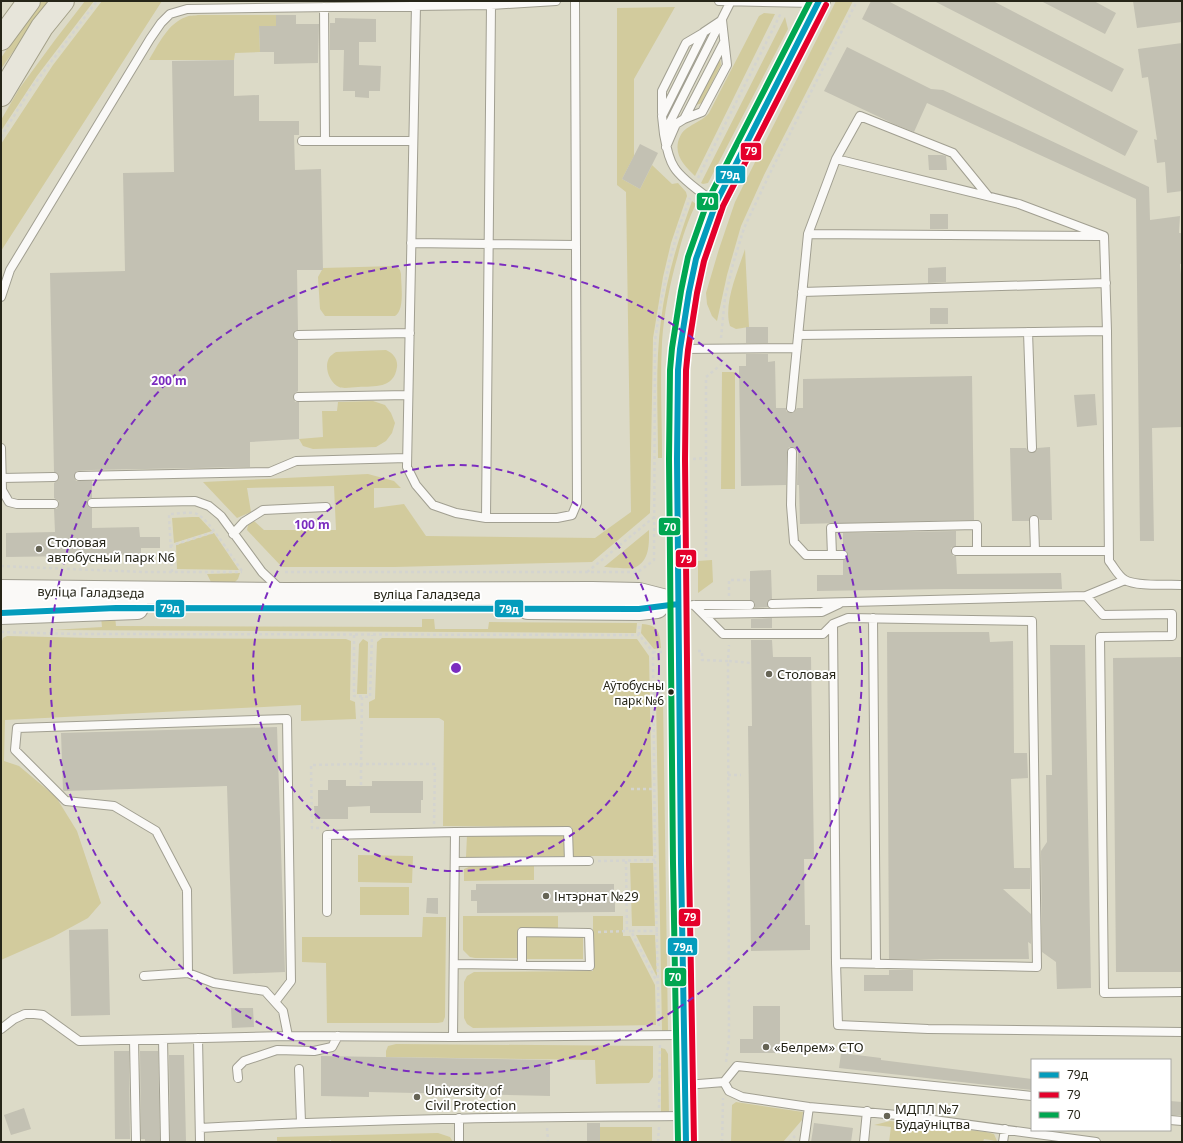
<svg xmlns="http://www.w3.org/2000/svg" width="1183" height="1143" font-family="'Noto Sans',sans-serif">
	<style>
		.green { fill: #d2cb9d }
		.building { fill: #c3c1b3 }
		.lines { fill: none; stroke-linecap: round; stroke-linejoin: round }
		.service-casing { stroke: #a19f91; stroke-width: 10 }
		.secondary-casing { stroke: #a19f91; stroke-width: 24 }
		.primary-casing { stroke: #a3a088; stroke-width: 24 }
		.path { stroke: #d4d4cf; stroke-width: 2.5; stroke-dasharray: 3 3; stroke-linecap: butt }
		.service { stroke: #faf9f7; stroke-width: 8 }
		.secondary { stroke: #faf9f7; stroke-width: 22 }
		.primary { stroke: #e7e5da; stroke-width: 22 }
		.bus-1-casing { stroke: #fff; stroke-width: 9 }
		.bus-2-casing { stroke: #fff; stroke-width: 9 }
		.bus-3-casing { stroke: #fff; stroke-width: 9 }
		.bus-1 { stroke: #049cbc; stroke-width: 6 }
		.bus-2 { stroke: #e4002b; stroke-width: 6 }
		.bus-3 { stroke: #00a651; stroke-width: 6 }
		.ring { fill: none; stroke: #7b2cbf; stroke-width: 2; stroke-dasharray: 7 5 }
		.poi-dot { fill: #666455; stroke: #fff; stroke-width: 1.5 }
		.bus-dot { fill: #262518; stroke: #fff; stroke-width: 1.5 }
		.labels { text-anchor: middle; stroke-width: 4; stroke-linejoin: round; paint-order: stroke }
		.bus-label { font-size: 12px; fill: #262518; stroke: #fff; text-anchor: end }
		.poi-label { font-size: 13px; fill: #262518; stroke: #fff; text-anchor: start }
		.street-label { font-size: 13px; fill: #262518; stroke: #fff }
		.centre { fill: #7b2cbf; stroke: #fff; stroke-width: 2 }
		.ring-label { font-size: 12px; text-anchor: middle; font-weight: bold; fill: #7b2cbf; stroke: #fff; stroke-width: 4; stroke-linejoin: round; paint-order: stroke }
		.line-badge { stroke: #fff; stroke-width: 1.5 }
		.badge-label { font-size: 11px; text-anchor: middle; font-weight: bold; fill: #fff }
	</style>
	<rect width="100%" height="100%" fill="#dcdac7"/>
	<path class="green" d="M42 1H50L36 19 1 69V58L27 19Z
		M85 1H94L37 76 1 131V120L19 89 55 40Z
		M102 1H162L1 251V144L53 65Z
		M836 1H853L764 175 741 226 727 275 717 321 712 316 707 304 706 293 719 249 735 202Z
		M675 7 634 79V156L622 179 640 189 652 165 672 184 678 183 686 192 687 196 671 243 663 277 653 338 650 513 592 562 394 567H282L247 530 248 525 254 521 264 530H336L334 486 247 488 251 512 237 518 203 482 368 474 394 481 401 488H374V508L404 504 426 536 595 538 631 512 626 192 617 185V8Z
		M764 13 775 14 695 176C685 166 675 157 678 142 680 135 683 130 689 127 696 122 703 120 709 113L759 16Z
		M198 15H276V26H259L260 52 235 53 234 60H149C158 45 168 23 186 17 189 15 195 16 198 15Z
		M785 17 788 29 708 183 703 184 701 183Z
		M720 59 721 65 702 103 696 105Z
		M692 201 696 204C688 220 682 238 678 255 670 283 664 313 662 342 660 381 662 420 662 458H658C658 412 655 365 661 320 666 279 678 240 692 201Z
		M745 249 749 327 736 329 730 326C723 304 738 271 745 249Z
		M396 266 400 270 401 274C401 285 405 310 395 316H325L320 309 318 277 323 268Z
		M386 350C393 353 398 359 397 367 394 389 374 386 358 387 352 387 344 389 339 387 329 382 324 367 329 358 331 355 333 354 336 352Z
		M722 372H735V489H721Z
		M373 401 385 405 391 413 395 423 392 433 386 441 376 447 313 449 303 446 299 439 323 437 322 411H337L338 402Z
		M192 517H199L212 531 174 543 172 518Z
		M649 530C649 543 650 560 636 567 630 570 611 567 604 567Z
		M214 533 239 570 177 569 176 545Z
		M712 560 713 582 698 593V561Z
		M240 573 238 579 234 583 213 586 207 574Z
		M115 616 116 626 422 627V619H434L435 629H488L489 622 637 623 636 633 53 630 102 627 101 617Z
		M642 624C659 625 660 633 661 648L654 649 641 633Z
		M7 636 93 638 346 639 351 641 350 700 355 702 356 719 301 721V705L5 720 4 761 19 766 56 797 77 831 101 903 88 918 53 937 1 960V644L3 638Z
		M382 638 637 639 649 656 653 856H572V827L443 826 444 721 439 718H369V702L375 699 377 642Z
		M363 639 368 642 367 694H357L359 644Z
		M656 698H663L668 1032 662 1031Z
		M567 834V856L466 857 467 835Z
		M358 855 413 856 412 883 358 882Z
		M630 863H653L655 926H632Z
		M534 865V880L464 881V869L471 866Z
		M360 887H409V915H360Z
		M463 916H558V928H518L519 958H475L470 957 463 950Z
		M593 916H623V936H630L655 985 656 1025 473 1028 467 1024 464 1018V982L467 976 474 972 593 971Z
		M423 917H446L445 1017 443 1022 438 1023H327L326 963 302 962V937H422Z
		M583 935V959H527V936Z
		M636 935H655L657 977Z
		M396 1044 653 1046V1077L649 1083 596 1084 595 1060 386 1057V1051L388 1046Z
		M661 1048 665 1049 668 1054 669 1113H661Z
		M736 1102 803 1112 802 1120 783 1142H731L732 1105Z
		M890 1121 986 1132 994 1134 997 1141 984 1139 983 1142H889L891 1127 874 1125Z
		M600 1127H652V1142H600Z
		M438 1133 450 1137 453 1142H331V1140L326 1142H277V1137Z"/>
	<path class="building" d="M871 1H888L1138 131 1125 156 862 19Z
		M934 1H993L1124 69 1112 92Z
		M1041 1H1094L1116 13 1105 34Z
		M1133 1H1182V22L1137 28Z
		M276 15H296V24H319L318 63 274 64V52H260L259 26H276Z
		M335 18 376 19V42H359V65L381 66 380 91H369V98L355 97V91H343L344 50H330V23H335Z
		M1182 43V191L1167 193 1165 162 1157 163 1154 139 1157 140 1148 77 1142 78 1138 49Z
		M847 47 931 89 943 90 1149 187 1150 220 1180 216 1179 233H1182V264H1180L1182 284V427L1152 428 1154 541H1140L1136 199 927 103 914 132 894 124 824 91Z
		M234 60V96L259 95V121H299V135H294L295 170 321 169 323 270H297L298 330 295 331 293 335 294 338 298 340V391L295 393 293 397 295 402H299V439L250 442V467L91 470 77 471 74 476 76 481H92V498L89 499 87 503 88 506 92 508V528L139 527 140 537H160V548H141V555L6 557V533L55 532 54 509H57L59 504V501L54 498V483L57 481 59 477 58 474 54 472 50 273 125 271 123 173 174 172 172 61Z
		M640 144 658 153 640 189 622 179Z
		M928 155H942L946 156 947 170H929Z
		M930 214H948V229H930Z
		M946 267V282L928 283V268Z
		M930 308H948V324H930Z
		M746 327H768V343H746Z
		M746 354H768V362L775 361 776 408H786V411L790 413 795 411 797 408H803V379L972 376 974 520 800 524 799 485H797L798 452 797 449 792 447H789L787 452 786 485 741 486 739 366H746Z
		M1095 394 1097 425 1077 427 1074 395Z
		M1050 447 1052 520H1040L1038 517 1034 515 1031 516 1029 521H1012L1010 448H1026L1028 451 1032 453 1035 452 1037 448Z
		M956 531V546L951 548V551L953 556H956L957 574 1061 573 1062 589H944L817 591V575H843V560L848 558V555L846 550H843V533Z
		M771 570 772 599 767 602 768 607 755 608V603L750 600V571Z
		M772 618V628H751V619Z
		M887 632H989L990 642 1013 641 1014 753H1027L1028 778 1011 779 1014 868H1030V889H1003L1031 914V944L1028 942 1029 959H889Z
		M751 640H772L773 657H811L814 859H804L805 925H810V950L751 951 748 726H752Z
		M1050 645H1085L1091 988 1057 989 1056 962 1042 952 1041 851 1047 842 1046 775H1052Z
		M1182 657V972H1116L1113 658Z
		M277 727 285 972 233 974 227 786 64 791 63 790 61 733Z
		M328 780H346V786H372V781H423V800H421V813H370V806L348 807V819H315L314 806H318V790H328Z
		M476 884H614V891H615V912L477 913V901H471V890H476Z
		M427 898H438V914L426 913Z
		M108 929 110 1015 71 1016 69 930Z
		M889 970H913V991H864V975H889Z
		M753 1006H780V1053H740V1039H753Z
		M231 1008H253L254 1027 232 1028Z
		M114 1051H129L130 1139H115Z
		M140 1051H158L160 1142H145V1139H141Z
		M841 1053 881 1058V1060L1032 1079V1090L839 1068Z
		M169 1055H184L186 1142H170Z
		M321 1056 550 1060V1096L369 1092V1097L321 1096Z
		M1170 1101 1182 1102V1115H1170Z
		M24 1108 31 1129 11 1135 4 1115Z
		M587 1123H600V1142H587Z
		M814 1123 853 1128 851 1142H811Z"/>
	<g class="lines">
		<g class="service-casing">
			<path id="service" d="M719 1 815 3
				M416 5 407 467 416 485 433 505 456 513 486 518H557L572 515 577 503 575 1
				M324 7 325 141H413
				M662 113V91L686 43 703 33
				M684 119 724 42
				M664 134 662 116 704 32 722 20 727 65 702 112 684 119 676 124 666 147
				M302 141H325
				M836 159 860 116 953 153 988 196
				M714 202C703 194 681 179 674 167 668 158 666 145 664 134L731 1
				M808 234 1099 236
				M411 243 576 245
				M802 292 1106 283
				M1 297 10 270 150 39 161 23 170 14 187 9 491 5 556 1
				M1028 332 1032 448
				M298 335 410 333
				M798 335 1107 331
				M681 349 797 348
				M298 397 408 395
				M791 408 808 234 836 159 1019 204 1104 236 1107 331 1109 561C1114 567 1118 576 1125 580 1137 587 1168 584 1182 585
				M1 448 2 490 9 502 17 504H54
				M792 452 791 505 794 542 806 555H843
				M79 476 270 472 296 461 407 458
				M2 478 54 477
				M92 503 195 501 209 506 221 516 262 572 281 590
				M486 518 491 5
				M1034 520 1035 551
				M233 534 244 522 263 510 326 507
				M956 551H1109
				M832 555 831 528 977 525V551
				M1086 596 1103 615 1172 614V636L1100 637 1104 993 1182 992
				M772 604 1086 596 1125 580
				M693 605H750
				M694 605 723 634H823L833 624 848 618 1032 621 1037 967 836 963 833 624
				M704 614 822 612 839 604
				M873 618 876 964
				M455 832 568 831 569 861
				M455 862 589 861
				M327 912V835L455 832 453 1037
				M836 963 838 1025 928 1029 1182 1032
				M454 964 590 966 589 933 522 932V965
				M144 976 188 973
				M275 1002 291 981 287 719 17 728 15 750 66 801 114 806 156 831 187 890 188 973 214 983 265 991 283 1011 288 1036
				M1 1029 14 1019 25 1014H34L43 1015 79 1041 288 1036 453 1037 683 1035
				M198 1038 200 1142
				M163 1039 165 1142
				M134 1040 136 1142
				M299 1069 301 1122
				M238 1078 237 1068 244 1061 277 1050 314 1051 332 1047 338 1036
				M724 1082 729 1091 742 1097 809 1107 897 1115 1096 1142
				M686 1085 724 1082 737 1066 1032 1096
				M459 1118V1142
				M1170 1120 1182 1121
				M200 1128C362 1119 523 1117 685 1116
				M804 1142 809 1107
				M864 1142 867 1111
				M1003 1142 1005 1129"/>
		</g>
		<g class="secondary-casing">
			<path id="secondary" d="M1 591 286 594 592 593 639 594 678 604
				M528 608 639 609 657 607
				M1 613 137 608
				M686 1142 681 863 677 459 678 370 680 349 689 292 696 259 716 203 819 1"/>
		</g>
		<g class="primary-casing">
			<path id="primary" d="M1 39 29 1
				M1 95 42 27 63 1"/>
		</g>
		<path class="path" d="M1 2 2 1
			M1 137 30 90 97 1
			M698 178 781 13
			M721 338 725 298 733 264 744 228 771 171 857 1
			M693 459 707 458
			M170 546 214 532
			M706 557V377L723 363V359
			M1 566 144 572H242
			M172 572 169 514C177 514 189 511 197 514 209 519 233 559 242 571
			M285 572H638L654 560 655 341 661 301 670 259 679 227 690 198
			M587 572 653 518
			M729 596V580H750
			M639 626V635L653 652 655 860 659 1026
			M1 632 75 634 639 635
			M354 635V696L370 697 372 635
			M698 651H702V660L728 661 729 645
			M653 652H662
			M653 692H663
			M362 697 361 764H435L434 824
			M728 775H741
			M631 789H655
			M319 828H312L311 765 361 764V786
			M598 861 655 860
			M626 861 627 931H631
			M598 932 627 931
			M658 984 631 931H658
			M726 1062 729 1039 728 661 751 663
			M659 1108 660 1045
			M547 1128 548 1142
			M658 1142 659 1127
			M722 1142 723 1098
			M789 1142 795 1136"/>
		<use href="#service" class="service"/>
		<use href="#secondary" class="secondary"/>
		<use href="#primary" class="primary"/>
		<g class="bus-1-casing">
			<path id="bus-1" d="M1 613 116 608 639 609 678 604
				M686 1142 681 863 677 459 678 370 680 349 689 292 696 259 716 203 819 1"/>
		</g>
		<g class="bus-2-casing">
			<path id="bus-2" d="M694 1142 689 863 685 459 686 370 688 350 697 293 704 261 723 206 826 5"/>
		</g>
		<g class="bus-3-casing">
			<path id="bus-3" d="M678 1142 673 863 669 459 670 370 672 348 681 291 688 257 708 200 810 1"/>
		</g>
		<use href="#bus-1" class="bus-1"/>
		<use href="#bus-2" class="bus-2"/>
		<use href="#bus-3" class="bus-3"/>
	</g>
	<g class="ring">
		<circle cx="456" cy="668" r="203"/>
		<circle cx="456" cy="668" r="406"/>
	</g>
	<g class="poi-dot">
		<circle cx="39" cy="549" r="4"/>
		<circle cx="769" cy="674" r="4"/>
		<circle cx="546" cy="896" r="4"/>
		<circle cx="766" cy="1047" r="4"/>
		<circle cx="417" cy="1097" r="4"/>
		<circle cx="887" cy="1116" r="4"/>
	</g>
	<circle class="bus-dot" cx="671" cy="692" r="3.5"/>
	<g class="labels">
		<g class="bus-label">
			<text x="664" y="690">Аўтобусны<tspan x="664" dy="15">парк №6</tspan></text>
		</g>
		<g class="poi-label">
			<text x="47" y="547">Столовая<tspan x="47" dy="15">автобусный парк N6</tspan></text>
			<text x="777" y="679">Столовая</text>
			<text x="554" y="901">Інтэрнат №29</text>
			<text x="774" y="1052">«Белрем» СТО</text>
			<text x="425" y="1095">University of<tspan x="425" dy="15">Civil Protection</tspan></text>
			<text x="895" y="1114">МДПЛ №7<tspan x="895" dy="15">Будаўніцтва</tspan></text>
		</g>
		<g class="street-label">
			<text transform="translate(91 592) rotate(1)" y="5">вуліца Галадзеда</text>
			<text x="427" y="599">вуліца Галадзеда</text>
		</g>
	</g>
	<circle cx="456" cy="668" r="6" class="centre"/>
	<g class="ring-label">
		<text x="169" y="385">200 m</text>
		<text x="312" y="529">100 m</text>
	</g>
	<g class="line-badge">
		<rect x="740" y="142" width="22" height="19" rx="4" fill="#e4002b"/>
		<rect x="715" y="165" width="31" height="19" rx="4" fill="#049cbc"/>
		<rect x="696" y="192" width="23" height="19" rx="4" fill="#00a651"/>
		<rect x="658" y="517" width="23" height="19" rx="4" fill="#00a651"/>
		<rect x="675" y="549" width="22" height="19" rx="4" fill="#e4002b"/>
		<rect x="155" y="599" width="30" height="19" rx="4" fill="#049cbc"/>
		<rect x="494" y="599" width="30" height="19" rx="4" fill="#049cbc"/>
		<rect x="678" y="908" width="23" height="19" rx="4" fill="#e4002b"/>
		<rect x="667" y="937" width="31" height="19" rx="4" fill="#049cbc"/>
		<rect x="664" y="967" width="23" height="20" rx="4" fill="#00a651"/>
	</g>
	<g class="badge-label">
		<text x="751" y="155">79</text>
		<text x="730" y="179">79д</text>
		<text x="708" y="205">70</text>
		<text x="670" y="531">70</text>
		<text x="686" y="563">79</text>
		<text x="170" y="612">79д</text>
		<text x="509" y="613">79д</text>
		<text x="690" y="921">79</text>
		<text x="683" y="951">79д</text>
		<text x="675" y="981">70</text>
	</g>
	<rect width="1183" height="1143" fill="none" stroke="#262518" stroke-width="4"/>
	<rect x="1031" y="1059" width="140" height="72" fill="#ffffff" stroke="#a8a8a3"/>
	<rect x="1039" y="1072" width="20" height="6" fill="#049cbc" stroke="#a8a8a3"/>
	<text x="1067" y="1079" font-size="12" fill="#262518">79д</text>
	<rect x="1039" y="1092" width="20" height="6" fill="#e4002b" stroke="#a8a8a3"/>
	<text x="1067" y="1099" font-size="12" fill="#262518">79</text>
	<rect x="1039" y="1112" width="20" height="6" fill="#00a651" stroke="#a8a8a3"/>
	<text x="1067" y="1119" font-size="12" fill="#262518">70</text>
</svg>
